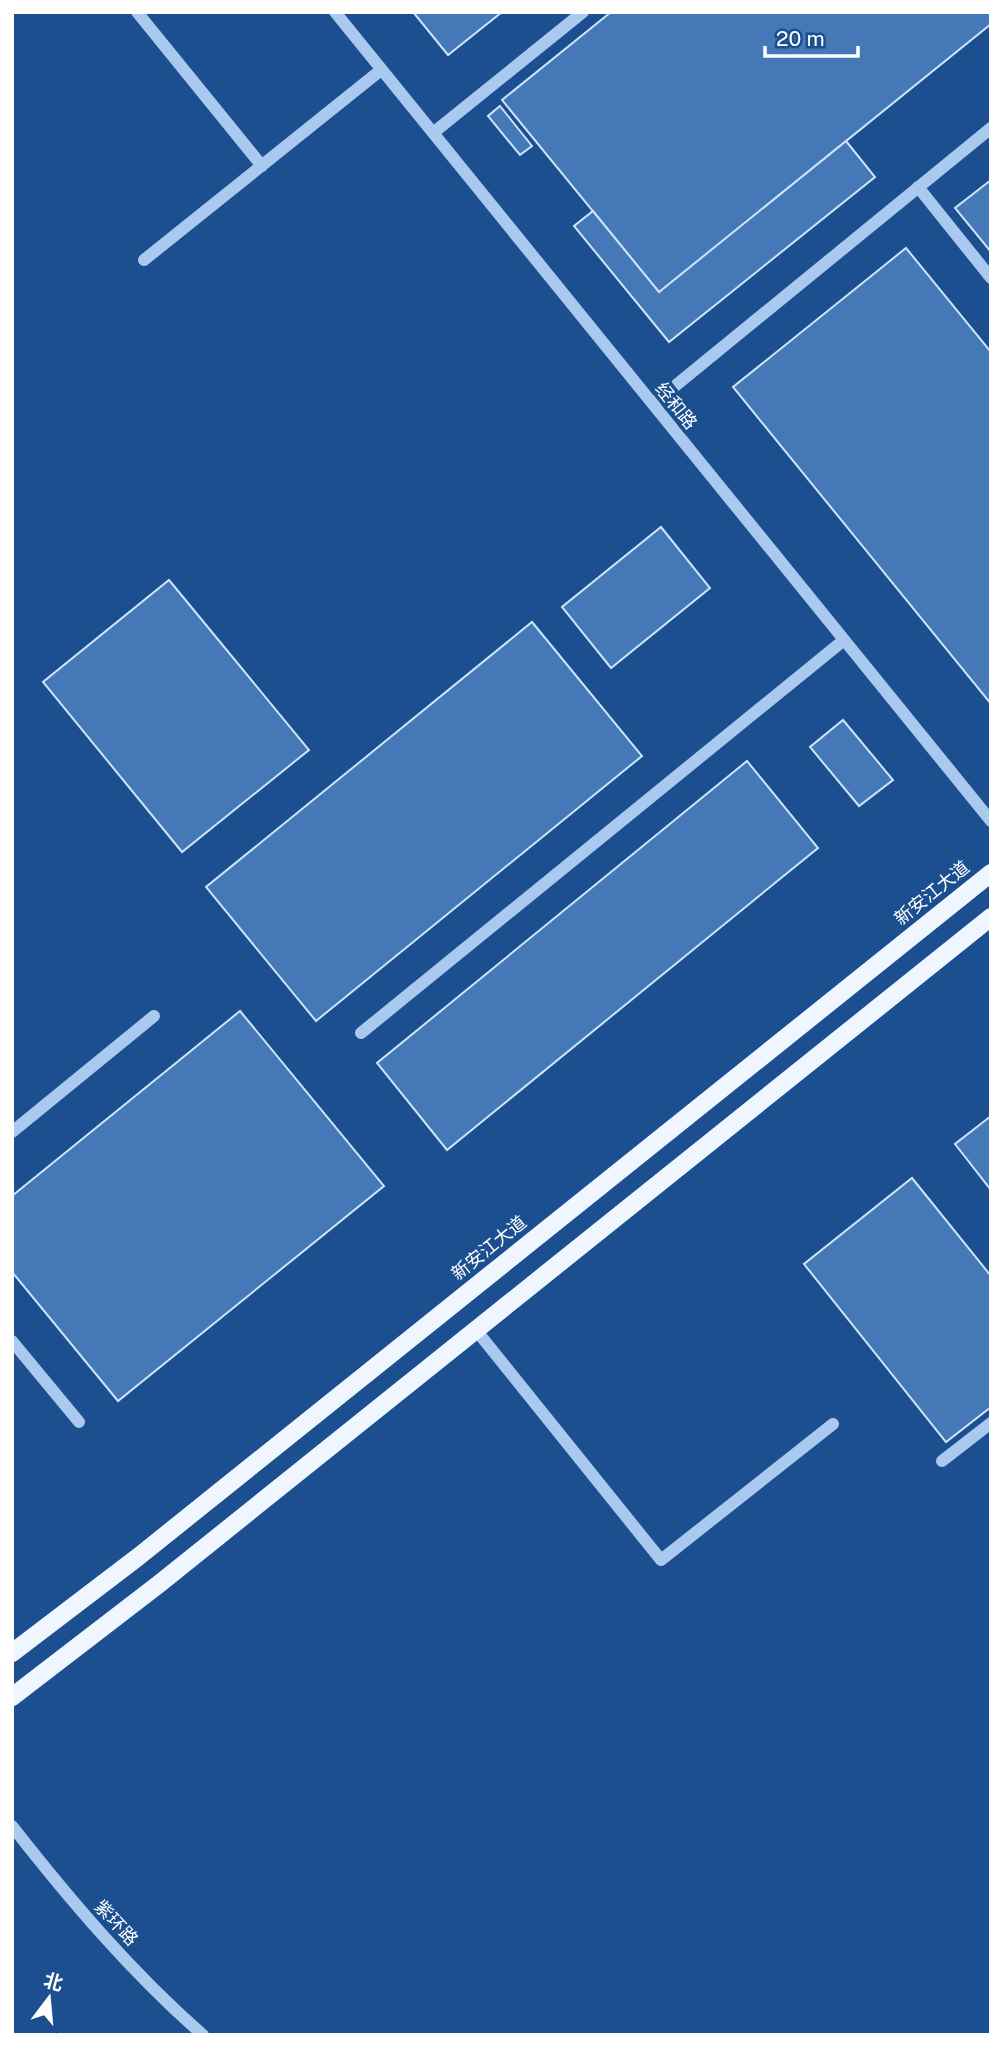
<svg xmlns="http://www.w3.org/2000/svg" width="1003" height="2047" font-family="'Public Sans','Noto Sans SC',sans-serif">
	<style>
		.building { fill: #4478b7; stroke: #cfe3fa; stroke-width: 2 }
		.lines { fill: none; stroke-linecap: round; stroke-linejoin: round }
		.minor { stroke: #a9c9ee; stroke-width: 12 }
		.major { stroke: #f0f6ff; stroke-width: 18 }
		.labels { text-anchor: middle; stroke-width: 7; stroke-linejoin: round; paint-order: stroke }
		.street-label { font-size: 18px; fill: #fff; stroke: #1b4f8f }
	</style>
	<rect width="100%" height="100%" fill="#1b4f8f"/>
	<path class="building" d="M413 12H502L448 55Z
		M611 12H991V24L659 292 502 100Z
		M500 106 532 146 520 155 488 116Z
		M846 141 875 177 669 342 574 226 593 211 659 292Z
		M991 180V252L955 208Z
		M906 248 991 352V704L733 387Z
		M661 527 710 588 611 668 562 607Z
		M169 580 309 750 182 852 43 682Z
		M532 622 642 756 316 1021 206 887Z
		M843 720 893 780 859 806 810 747Z
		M747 761 818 848 447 1150 377 1063Z
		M240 1011 384 1186 118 1401 12 1272V1196Z
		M991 1116V1190L955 1144Z
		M912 1178 991 1276V1407L946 1442 804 1264Z"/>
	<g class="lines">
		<path class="minor" d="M137 12 262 166
			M335 12 991 821
			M433 133 583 12
			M918 187 991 278
			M144 260 381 70
			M653 404 991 128
			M361 1033 844 640
			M12 1132 154 1016
			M476 1330 661 1560 833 1424
			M12 1341 79 1422
			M942 1461 991 1423
			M12 1826C70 1900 132 1973 203 2035"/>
		<path class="major" d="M12 1653 138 1557 991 873
			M12 1697 159 1584 991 917"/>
	</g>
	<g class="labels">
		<g class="street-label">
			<text transform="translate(676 406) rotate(51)" y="6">经和路</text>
			<text transform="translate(932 893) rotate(-39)" y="6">新安江大道</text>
			<text transform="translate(489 1248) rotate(-39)" y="6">新安江大道</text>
			<text transform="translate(116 1923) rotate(47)" y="6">紫环路</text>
		</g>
	</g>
	<rect width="1003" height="2047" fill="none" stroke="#ffffff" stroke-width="28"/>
	<g transform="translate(49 1998) rotate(16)" stroke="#1b4f8f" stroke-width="5" paint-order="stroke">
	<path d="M0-5L12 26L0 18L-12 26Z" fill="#ffffff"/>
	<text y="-10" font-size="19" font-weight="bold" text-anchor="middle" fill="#ffffff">北</text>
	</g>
	<path d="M765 46v10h93v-10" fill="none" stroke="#ffffff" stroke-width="3.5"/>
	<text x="776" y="46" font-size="21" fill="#ffffff" stroke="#1b4f8f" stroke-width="5" paint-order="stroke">20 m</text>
</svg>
